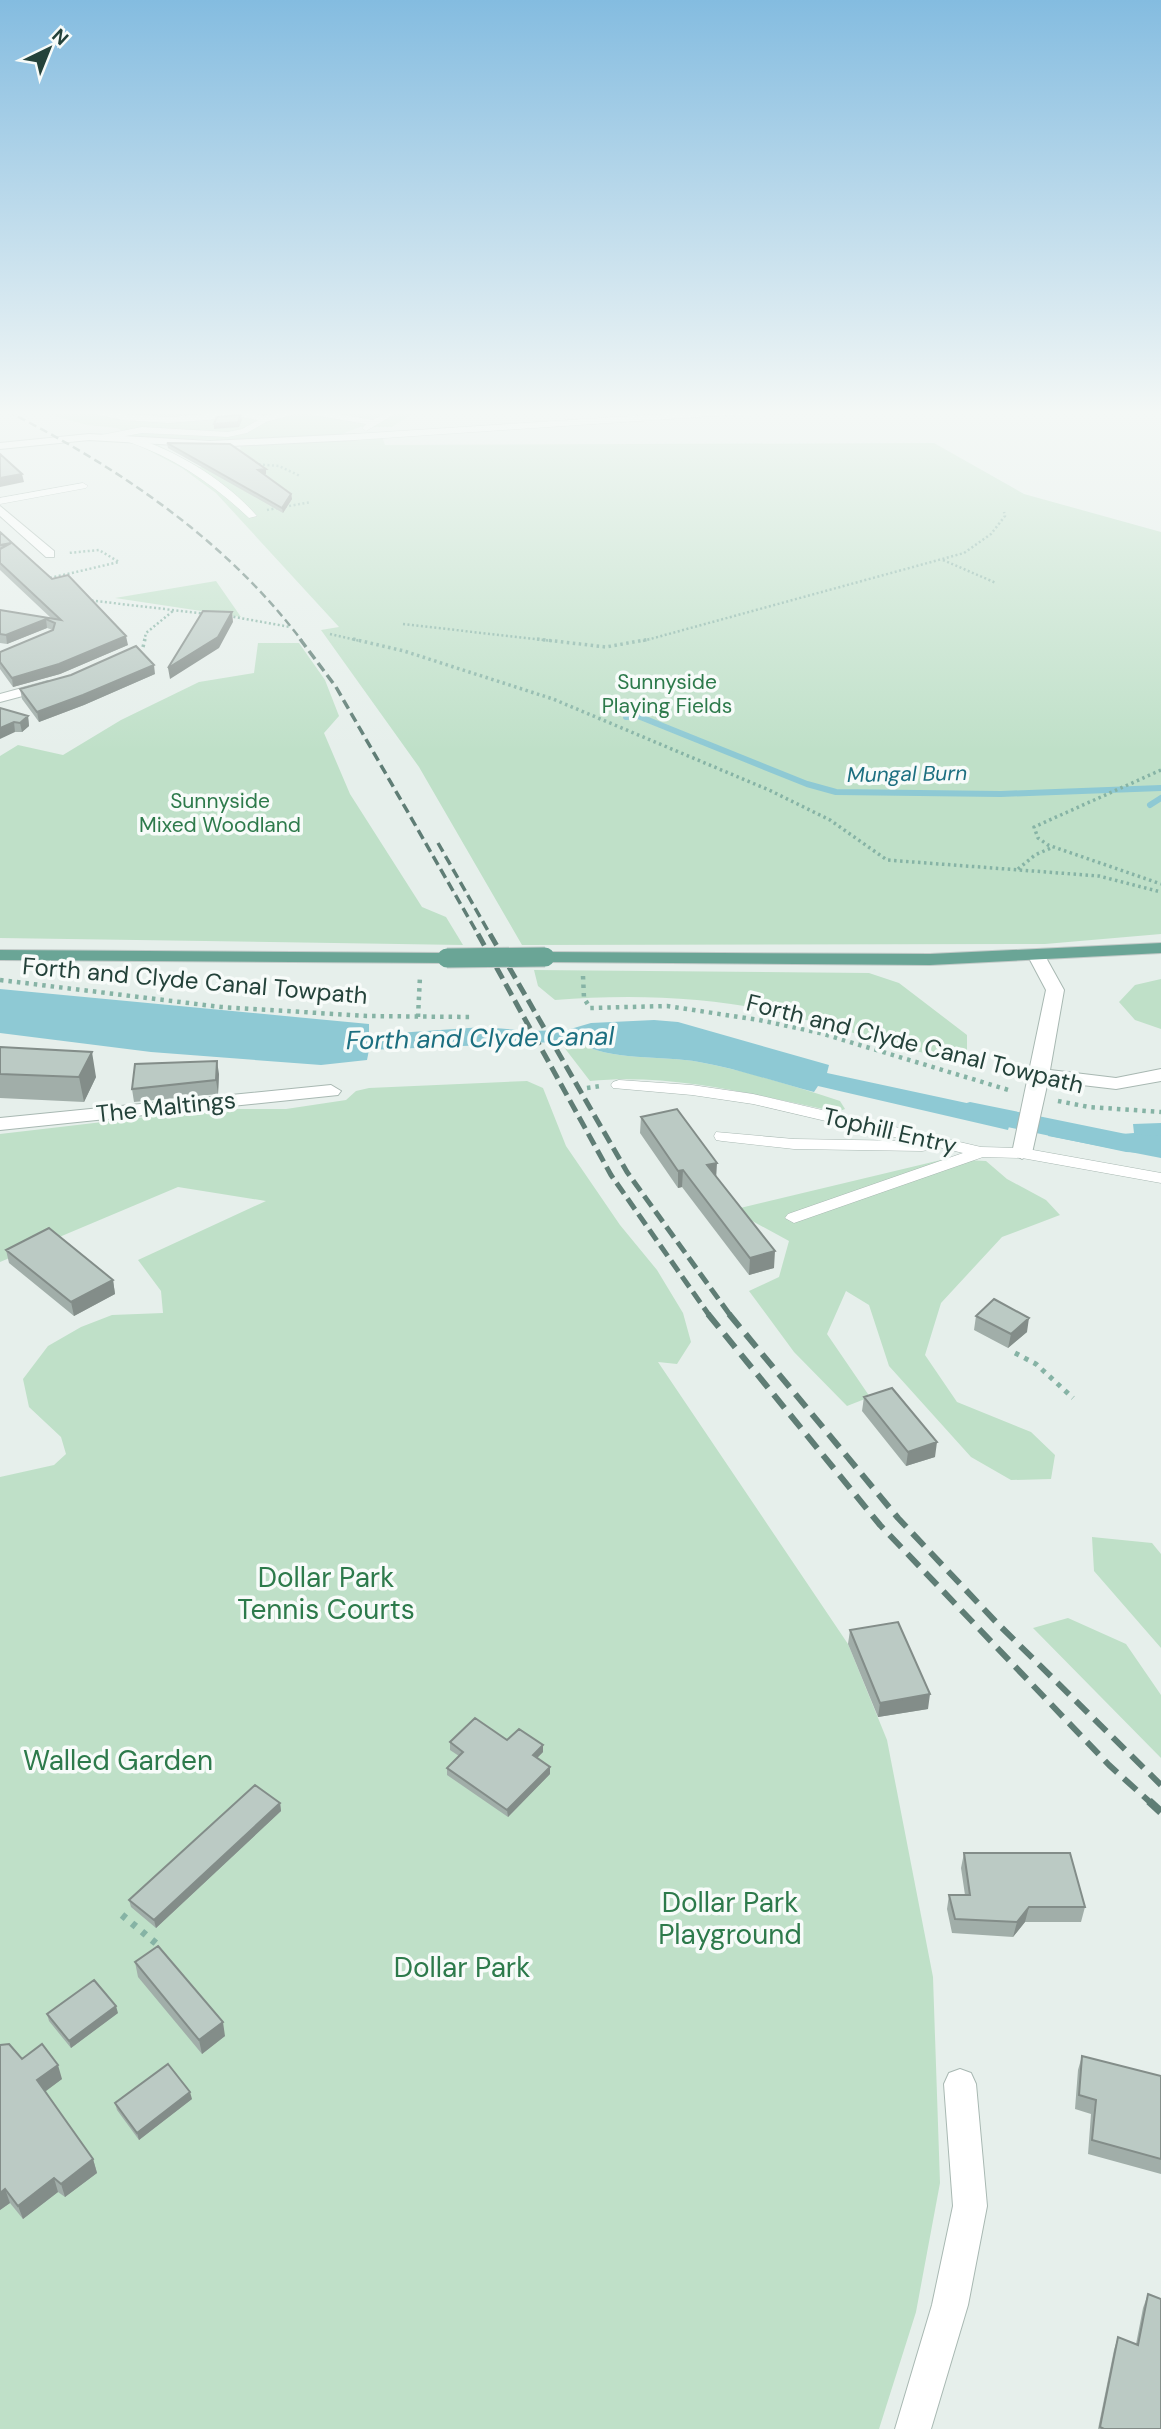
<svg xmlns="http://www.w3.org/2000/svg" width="1161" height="2429" font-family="'DM Sans',sans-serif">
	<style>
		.green { fill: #bfe0c8 }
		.water { fill: #8ec9d4 }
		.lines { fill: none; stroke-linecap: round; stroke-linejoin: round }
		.stream { stroke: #8ec9d4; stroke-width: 6 }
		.canal { fill: #8ec9d4; fill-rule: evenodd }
		.service-casing { stroke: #a8b8b2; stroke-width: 1 }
		.minor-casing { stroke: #a8b8b2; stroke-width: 2 }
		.primary-casing { stroke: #c2cac8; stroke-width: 2 }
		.path-far4 { stroke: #86b3a5; stroke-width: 2.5; stroke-dasharray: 2 2.5; stroke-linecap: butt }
		.path-far3 { stroke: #86b3a5; stroke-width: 3.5; stroke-dasharray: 2.5 3.5; stroke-linecap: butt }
		.path-far2 { stroke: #86b3a5; stroke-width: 4.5; stroke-dasharray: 3.5 5; stroke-linecap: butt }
		.path-far1 { stroke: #86b3a5; stroke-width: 5; stroke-dasharray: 4.5 6; stroke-linecap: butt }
		.path { stroke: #86b3a5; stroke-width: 7; stroke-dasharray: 5 8; stroke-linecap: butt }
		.service { fill: #fff; fill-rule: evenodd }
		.minor { fill: #fff; fill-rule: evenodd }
		.primary { fill: #6aa596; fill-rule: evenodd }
		.rail-far4 { stroke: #5f7d75; stroke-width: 2.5; stroke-dasharray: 8 4.5; stroke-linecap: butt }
		.rail-far3 { stroke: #5f7d75; stroke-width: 3.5; stroke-dasharray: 10 5; stroke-linecap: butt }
		.rail-far2 { stroke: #5f7d75; stroke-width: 5; stroke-dasharray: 13 6; stroke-linecap: butt }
		.rail-far1 { stroke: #5f7d75; stroke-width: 6; stroke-dasharray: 17 9; stroke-linecap: butt }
		.rail { stroke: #5f7d75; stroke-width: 8; stroke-dasharray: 22 10; stroke-linecap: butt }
		.primary-bridge-casing { stroke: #c2cac8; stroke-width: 21; stroke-linecap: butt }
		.primary-bridge { stroke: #6aa596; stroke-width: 19 }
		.wall { fill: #a1aea9 }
		.shaded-wall { fill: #838d89 }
		.building { fill: #bbcac4; stroke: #838d89; stroke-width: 2 }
		.labels { text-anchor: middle; stroke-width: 7; stroke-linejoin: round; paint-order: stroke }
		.far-park-label { font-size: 21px; fill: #2d7a4b; stroke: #f7fbf9 }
		.far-water-label { font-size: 21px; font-style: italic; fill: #1c6f80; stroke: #f7fbf9 }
		.street-label { font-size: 24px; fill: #24423a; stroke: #f7fbf9 }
		.water-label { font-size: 26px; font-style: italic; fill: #1c6f80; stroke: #f7fbf9 }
		.near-park-label { font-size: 28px; fill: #2d7a4b; stroke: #f7fbf9 }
	</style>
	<rect width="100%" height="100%" fill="#e6efeb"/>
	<path class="green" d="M37 411H416L392 427H360L339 435 245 441 135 437 117 428 87 425Z
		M382 436 385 445 934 443 1024 494 1161 532V934L1045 944 522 945 419 767 321 630 339 627 216 493 182 468 144 448 158 445 200 467 238 462 241 444Z
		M216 581 241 617 115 598Z
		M258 643H299L325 680 339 716 324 733 350 794 422 907 446 917 463 945 0 938V756L18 745 63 755 121 720 199 682 254 673Z
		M534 970 869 973 899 983 967 1035V1052L956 1059 934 1056C882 1041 831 1026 779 1013 709 996 626 994 555 1000L538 986Z
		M1161 979V1029L1135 1020 1119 1002 1135 985Z
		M577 1041C608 1062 663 1055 699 1062 746 1071 795 1086 840 1101L845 1109 837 1112C756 1095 673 1073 590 1081L560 1042Z
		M527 1081 543 1088 566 1146 620 1225 657 1270 683 1313 691 1342 677 1364 658 1362 848 1644 887 1740 933 1977 940 2183 916 2312 879 2429H0V1477L54 1465 66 1454 61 1437 29 1407 23 1379 48 1346 81 1327 112 1315 163 1313 161 1291 138 1260 266 1201 178 1187 0 1262V1134L214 1109H286L346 1100 356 1091 369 1088Z
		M945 1159 986 1161 1007 1179 1046 1200 1060 1215 1002 1237 941 1303 925 1355 957 1402 1031 1432 1055 1455 1051 1479 1011 1480 971 1457 889 1366 869 1305 846 1291 827 1334 870 1397 847 1406 794 1352 749 1291 779 1277 789 1241 732 1210Z
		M1092 1537 1152 1543 1161 1554V1648L1094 1571Z
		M1068 1618 1126 1644 1161 1695V1758L1033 1628Z"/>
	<path class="water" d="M0 989 369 1024V1035L483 1027 529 1031 567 1030 591 1023 654 1020 678 1022 829 1065 827 1073 1013 1113 1008 1130 818 1086 814 1092C776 1082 738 1069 699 1062 663 1055 608 1062 577 1041L369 1050 367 1060 321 1065 151 1052 0 1033Z
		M1053 1121 1122 1134 1134 1133 1133 1124 1161 1123V1158L1048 1136Z"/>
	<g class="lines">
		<path class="stream" d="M626 717 638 716 807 784 836 792 1001 794 1161 788
			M1150 805 1161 798"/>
		<path class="canal" d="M970 1102 1126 1134 1161 1136V1154L1126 1152 960 1117 955 1111 960 1105Z"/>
		<g class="service-casing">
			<path id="service" d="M81 411 169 417 242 411 262 416 286 411H319L373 420 390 411H400L366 431 362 428 366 424 307 414 291 415 266 422 247 433 228 437 142 433 104 440 101 435 142 427 228 432 242 429 258 420 242 417 169 423 122 420Z
				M711 411H828L824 414 728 415 355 440 350 437 355 434Z
				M132 437C178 451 225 480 257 516L249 518C213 484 175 458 129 442Z
				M83 483 88 486 86 488 0 504V498Z
				M619 1080 692 1085 753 1094 981 1147 1022 1148 1161 1173V1183L1022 1158 983 1157 794 1223 785 1218 788 1214 963 1153 930 1145 928 1150 922 1151 794 1149 722 1141 716 1140 714 1136 716 1132 794 1139 911 1141 753 1104 692 1095 613 1088 611 1085 613 1082Z"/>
		</g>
		<g class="minor-casing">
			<path id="minor" d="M89 434 210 441 355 434 360 437 355 440 210 447 89 440 0 449V443Z
				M0 506 54 551V557H46L0 516Z
				M48 681 55 685 53 688 0 702V694Z
				M1038 953 1044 954 1064 990 1050 1070 1116 1078 1161 1069V1081L1116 1089 1048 1081 1032 1153 1022 1159 1012 1153 1046 990 1029 958Z
				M331 1085 341 1091 338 1095 0 1130V1118Z
				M960 2069 971 2073 976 2084 987 2206 968 2305 931 2429H895L932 2305 953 2206 944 2084 949 2073Z"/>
		</g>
		<g class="primary-casing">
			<path id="primary" d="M1161 943V953L930 965 545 962 536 957 545 952 930 954Z
				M0 950 447 953 456 958 447 963 0 960Z"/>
		</g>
		<path class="path-far4" d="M254 464 279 466 300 476
			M267 510 311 502
			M943 560 996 583
			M50 578 119 562 99 550 68 553
			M87 600 207 614
			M229 616 290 627
			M403 624 552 641
			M330 634 360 641
			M144 641 146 633 173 611
			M643 641 964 553 991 534 1005 516 1004 512"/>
		<path class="path-far3" d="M353 639 404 651 553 699 769 790 830 820 887 860 1099 876 1161 892
			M537 639 606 647 650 639
			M143 647 145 639
			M1161 770 1034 827 1038 838 1048 845 1161 884
			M1018 869 1035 855 1053 847"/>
		<path class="path-far2" d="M583 976 584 998 590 1008 667 1006 759 1020 820 1033 1012 1091
			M0 980 221 1007 367 1016 470 1017
			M418 1017 420 976
			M587 1088 601 1086
			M1058 1101 1089 1107 1161 1112"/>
		<path class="path-far1" d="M1015 1353 1036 1364 1073 1398"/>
		<path class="path" d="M122 1915 158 1945"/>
		<use href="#service" class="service"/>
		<use href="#minor" class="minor"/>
		<use href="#primary" class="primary"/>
		<path class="rail-far4" d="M7 411C119 468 225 539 302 641"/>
		<path class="rail-far3" d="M300 639 336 687 479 936
			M438 843 491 936"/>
		<path class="rail-far2" d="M478 934 611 1175 709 1315
			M490 934 627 1172 730 1315"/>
		<path class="rail-far1" d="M708 1314 880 1525 1109 1765 1151 1803
			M729 1314 898 1518 996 1622 1161 1785"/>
		<path class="rail" d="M1149 1801 1161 1812"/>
		<g class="primary-bridge-casing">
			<path id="primary-bridge" d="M447 958 545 957"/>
		</g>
		<use href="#primary-bridge" class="primary-bridge"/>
	</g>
	<path class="wall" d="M167 443 266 469V474H263L291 494 292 499 283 513 168 448Z
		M0 532 128 645 60 674 13 687 0 669V652L53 630 47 628 7 644 0 643V610L51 618 0 570Z
		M155 674 84 705 39 722 22 699 20 689Z
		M0 708 28 716 29 726 22 732H15Z
		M0 1048 96 1077 84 1102 0 1098Z
		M219 1074 218 1094 134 1102 132 1089Z
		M641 1117 716 1176 774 1268 749 1275 682 1187 678 1188 640 1133Z
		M6 1250 113 1280 115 1294 74 1316 9 1263Z
		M976 1316 1027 1332 1008 1348 974 1330Z
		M864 1397 935 1457 906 1466 862 1411Z
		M850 1630 928 1709 878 1717 848 1644Z
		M507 1740 543 1752 537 1758 550 1774 508 1817 447 1775V1768L459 1756 450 1750V1742Z
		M280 1803 281 1811 156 1928 131 1907 129 1900Z
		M964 1853 1085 1907 1081 1922H1025L1013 1937 952 1933 947 1909 949 1895H965L961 1868Z
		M135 1962 225 2036 202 2054 138 1977Z
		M118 2013 71 2048 49 2021 47 2014Z
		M1082 2056 1161 2076V2174L1088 2154 1091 2114 1075 2109 1078 2070Z
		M22 2059 62 2079 45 2091 93 2159 97 2173 65 2197 58 2192 23 2219 10 2203 0 2210Z
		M192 2099 139 2140 117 2110 115 2103Z
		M1148 2294 1161 2429H1098L1114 2350 1118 2337 1136 2344 1143 2308Z"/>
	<path class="shaded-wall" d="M241 415 242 420 239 427 214 429V424Z
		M266 469V474L258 475V470Z
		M22 474 24 482 0 487V478Z
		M291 494 292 499 283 513 282 508Z
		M232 612 233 622 219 648 170 679 168 668Z
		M46 619 47 628 7 644 6 635Z
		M126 636 128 645 60 674 13 687 12 678Z
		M154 665 155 674 84 705 39 722 37 712Z
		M28 716 29 726 22 732 20 723Z
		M14 722 15 732 0 739V728Z
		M92 1052 96 1077 84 1102 79 1077Z
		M217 1061 219 1074 218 1094 216 1080Z
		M717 1163 716 1180 707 1165Z
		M683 1170 682 1187 678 1188V1171Z
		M775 1251 774 1268 749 1275 750 1258Z
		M113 1280 115 1294 74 1316 71 1302Z
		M1029 1318 1027 1332 1008 1348 1011 1334Z
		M937 1442 935 1457 906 1466 908 1452Z
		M930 1694 928 1709 878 1717 880 1703Z
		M543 1745V1752L533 1762V1755Z
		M550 1767V1774L508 1817 507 1810Z
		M280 1803 281 1811 156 1928 154 1920Z
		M1029 1907 1025 1922 1013 1937 1017 1922Z
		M116 2006 118 2013 71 2048 69 2041Z
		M223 2022 225 2036 202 2054 199 2040Z
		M58 2065 62 2079 42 2094 37 2080Z
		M190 2092 192 2099 139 2140 137 2133Z
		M93 2159 97 2173 65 2197 61 2184Z
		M54 2178 58 2192 23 2219 18 2206Z
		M5 2189 10 2203 0 2210V2193Z"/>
	<path class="building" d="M241 415 238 422 214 424 217 417Z
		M167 443 230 444 266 469 258 470 291 494 282 508Z
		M0 454 22 474 0 478Z
		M0 532 52 579 68 575 126 636 59 664 12 678 0 662V652L53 630 55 623 46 619 6 635 0 634V610L61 620 0 563V549L11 543 0 545Z
		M203 611 232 612 218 637 168 668Z
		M136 646 154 665 83 695 37 712 20 689 71 675Z
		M0 708 28 716 20 723 14 722 0 728Z
		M0 1047 92 1052 79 1077 0 1074Z
		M217 1061 216 1080 132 1089 135 1064Z
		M677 1109 717 1163 707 1165 775 1251 750 1258 683 1170 678 1171 641 1117Z
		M49 1228 113 1280 71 1302 6 1250Z
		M994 1299 1029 1318 1011 1334 976 1316Z
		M892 1388 937 1442 908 1452 864 1397Z
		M898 1622 930 1694 880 1703 850 1630Z
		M475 1718 507 1740 519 1729 543 1745 533 1755 550 1767 507 1810 447 1768 463 1752 450 1742Z
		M255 1785 280 1803 154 1920 129 1900Z
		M964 1853H1070L1085 1907H1029L1017 1922 955 1919 949 1895H970Z
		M158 1946 223 2022 199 2040 135 1962Z
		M94 1980 116 2006 69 2041 47 2014Z
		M9 2044 22 2059 42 2044 58 2065 37 2080 93 2159 61 2184 54 2178 18 2206 5 2189 0 2193V2045Z
		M1082 2056 1161 2076V2159L1092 2140 1096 2100 1079 2095Z
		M168 2064 190 2092 137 2133 115 2103Z
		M1148 2294 1161 2299V2429H1104L1100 2427 1118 2337 1138 2345Z"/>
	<linearGradient id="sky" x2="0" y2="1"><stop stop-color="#84bce0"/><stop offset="0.55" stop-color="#f4f8f6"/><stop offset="1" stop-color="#f4f8f6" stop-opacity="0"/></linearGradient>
	<rect width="1161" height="751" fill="url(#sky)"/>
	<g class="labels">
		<g class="far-park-label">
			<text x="667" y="689">Sunnyside<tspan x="667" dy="24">Playing Fields</tspan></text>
			<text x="220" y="808">Sunnyside<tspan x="220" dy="24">Mixed Woodland</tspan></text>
		</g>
		<g class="far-water-label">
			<text transform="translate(907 774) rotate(-1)" y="7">Mungal Burn</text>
		</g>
		<g class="street-label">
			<text transform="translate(195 981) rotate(5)" y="8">Forth and Clyde Canal Towpath</text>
			<text transform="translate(915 1044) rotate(14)" y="8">Forth and Clyde Canal Towpath</text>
			<text transform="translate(166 1107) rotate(-6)" y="8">The Maltings</text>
			<text transform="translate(890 1131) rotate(13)" y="8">Tophill Entry</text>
		</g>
		<g class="water-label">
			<text transform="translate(480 1038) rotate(-1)" y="9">Forth and Clyde Canal</text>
		</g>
		<g class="near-park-label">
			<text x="326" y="1587">Dollar Park<tspan x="326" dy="32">Tennis Courts</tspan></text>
			<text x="118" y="1770">Walled Garden</text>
			<text x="730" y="1912">Dollar Park<tspan x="730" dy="32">Playground</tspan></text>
			<text x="462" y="1977">Dollar Park</text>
		</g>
	</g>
	<g transform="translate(49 49) rotate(43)" stroke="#f7fbf9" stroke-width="5" paint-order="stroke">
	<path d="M0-5L12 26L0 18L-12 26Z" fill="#24423a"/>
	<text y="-10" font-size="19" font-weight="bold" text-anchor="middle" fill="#24423a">N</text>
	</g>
</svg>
